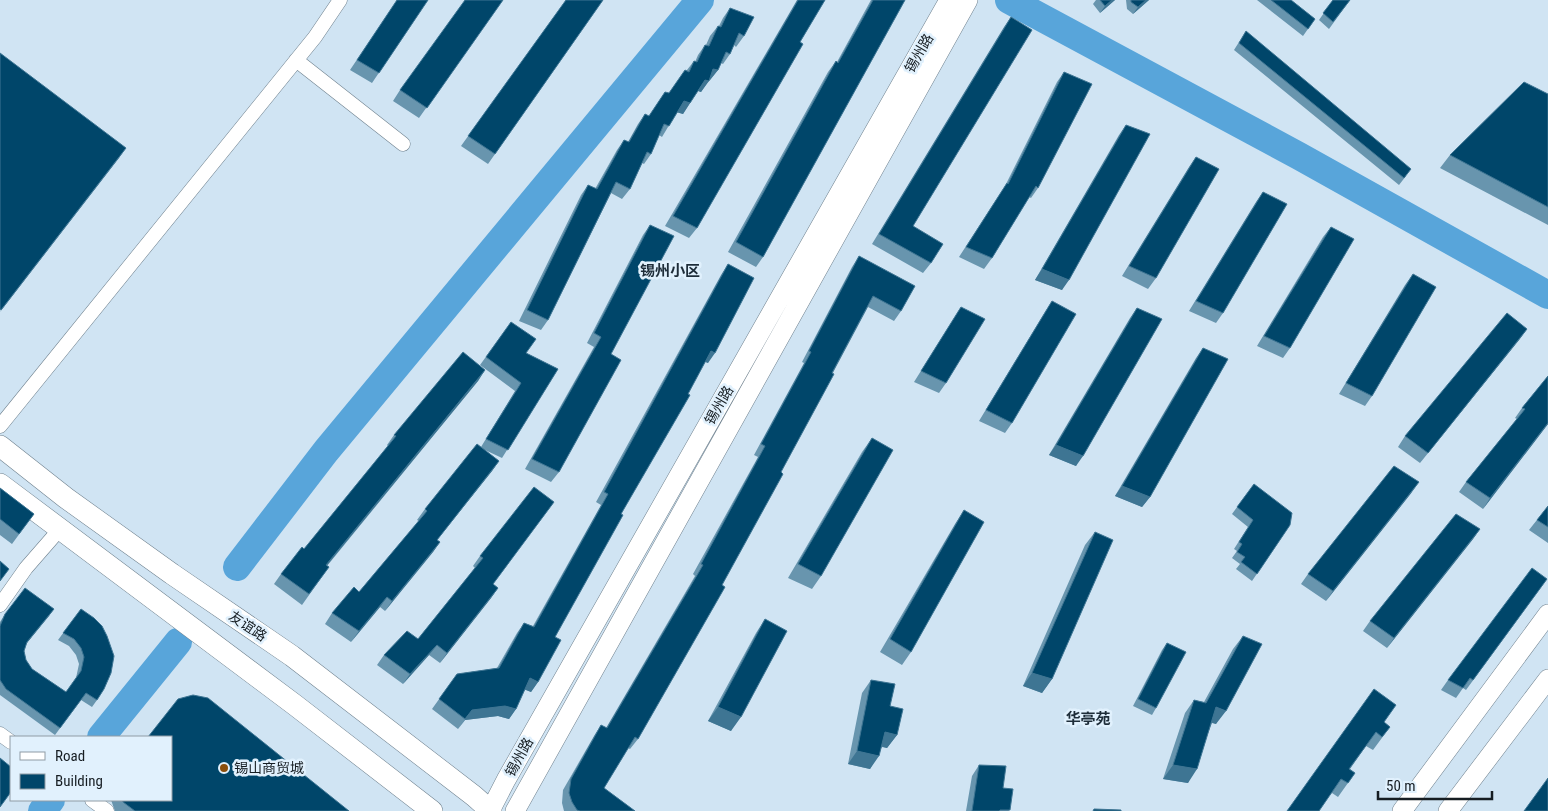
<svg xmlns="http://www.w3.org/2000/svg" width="1548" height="811" font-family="'Roboto Condensed','Noto Sans SC',sans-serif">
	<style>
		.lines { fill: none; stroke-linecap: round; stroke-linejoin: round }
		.river { stroke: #58a5da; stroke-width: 28 }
		.street-casing { stroke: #6f818e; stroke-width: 15 }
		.secondary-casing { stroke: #6f818e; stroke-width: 20 }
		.primary-casing { stroke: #6f818e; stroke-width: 22 }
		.street { stroke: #fff; stroke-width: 14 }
		.secondary { stroke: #fff; stroke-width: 19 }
		.primary { stroke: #fff; stroke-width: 21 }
		.wall { fill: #6895ae }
		.shaded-wall { fill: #3e7593 }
		.building { fill: #00466a; stroke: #3e7593 }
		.poi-dot { fill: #8a4e0b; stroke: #e1f1fd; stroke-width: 2 }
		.labels { text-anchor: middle; stroke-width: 5; stroke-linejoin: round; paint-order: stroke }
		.street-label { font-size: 14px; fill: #161d22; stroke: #e1f1fd }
		.poi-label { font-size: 14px; fill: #161d22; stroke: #e1f1fd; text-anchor: start }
		.neighbourhood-label { font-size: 15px; font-weight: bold; fill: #1e2d39; stroke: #e1f1fd }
	</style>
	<rect width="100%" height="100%" fill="#d0e4f3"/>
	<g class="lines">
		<path class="river" d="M1009 0 1299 156 1548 295
			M237 567 326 451 700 0
			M101 737 178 642
			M42 811 51 800"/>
		<g class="street-casing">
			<path id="street" d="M296 60 403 144
				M0 426 315 37 340 0
				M0 605 26 568 60 529
				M0 734 11 742
				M92 800 107 811"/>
		</g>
		<g class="secondary-casing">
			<path id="secondary" d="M490 811 506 780 949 0
				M515 811 968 0
				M1402 811 1548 614
				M1448 811 1548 679"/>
		</g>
		<g class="primary-casing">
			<path id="primary" d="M0 446 66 498 172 574 292 656 474 796 491 811
				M0 484 295 705 432 811"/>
		</g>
		<use href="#street" class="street"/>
		<use href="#secondary" class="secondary"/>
		<use href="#primary" class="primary"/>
	</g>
	<path class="wall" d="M397 0H428L372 83 350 70Z
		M503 0 419 118 393 101 400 90Z
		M566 0H603L488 164 461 146Z
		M797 0H825L800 42 697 228 689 238 665 226Z
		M871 0H905L763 257 756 267 728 252 828 72 836 61 837 62Z
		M1096 0H1115L1100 13 1093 4Z
		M1126 0H1149L1133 14 1127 9Z
		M1257 0H1291L1315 19 1303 36Z
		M1333 0H1350L1329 29 1319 20Z
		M730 8 744 36 736 47 734 45 730 54 723 64 721 63 718 70 710 80H709L701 92 698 91 683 114 677 112 662 137 659 135 651 154 644 164 642 163 630 189 622 199 611 193 548 320 541 330 519 321 581 195 588 185 595 189 617 150 624 140 628 142 638 124 645 114 649 116 665 92 669 93 694 61 695 62 698 55 705 45H706L710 36 718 26H719L723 18Z
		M1011 17 913 226 931 263 923 273 872 244 1004 27Z
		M1246 31 1406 176 1399 185 1234 50Z
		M1064 72 1038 188 1031 198 1029 197 992 258 984 269 959 257 1005 186 1057 82Z
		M1548 94V225L1440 168 1450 155Z
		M1126 125 1062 290 1035 280 1119 135Z
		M1196 157 1156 278 1148 289 1122 276 1189 167Z
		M1263 192 1223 313 1216 323 1189 311 1256 202Z
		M650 225 559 472 551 482 525 469 594 347 587 343 643 235Z
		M1331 227 1290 348 1283 358 1257 346 1323 237Z
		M859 256 901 311 894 321 868 307 638 739 630 749 628 748 604 788 635 811H564L562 803 563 790 594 736 601 725 606 728 695 576 693 574 758 457 754 455 804 363 802 362 852 267Z
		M728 264 708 363 705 362 621 514 555 637 538 682 531 692 525 689 516 709 509 719 498 716 465 720 458 729 432 709 457 674 497 668 517 633 524 623 533 626 601 505 596 502 721 275Z
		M1413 274 1372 396 1365 406 1339 394 1405 285Z
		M1052 301 1012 423 1005 433 979 421 1045 312Z
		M961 307 946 383 939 393 914 382Z
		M1137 308 1076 466 1049 455 1130 318Z
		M511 322 526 353 558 369 502 458 485 450 499 461 492 471 437 540 440 542 433 552 385 611 380 607 351 642 325 624 332 613 359 592 419 521 417 520 425 509 481 447 515 391 480 365Z
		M1527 329 1519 340 1420 463 1398 447 1405 436Z
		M1203 348 1150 497 1142 507 1115 496 1196 358Z
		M485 370 478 381 327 566 329 567 302 605 274 584 281 574 304 549 388 446 387 445 394 435Z
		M1548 376V424L1483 509 1459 492 1466 482 1517 419 1515 418 1522 408Z
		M872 438 821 576 812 589 788 578 862 452Z
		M1254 484 1290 525 1252 581 1236 569 1240 564 1232 558 1237 551 1234 549 1248 527 1232 514Z
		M0 488 34 514 12 544 0 535Z
		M1412 492 1326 601 1301 584 1308 574Z
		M554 502 493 584 498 588 491 598 440 663 429 655 403 684 377 665 384 655 418 639 475 568 473 566 480 556Z
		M1548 506V543L1529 530Z
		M964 510 911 652 902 665 880 652 955 524Z
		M1480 529 1473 539 1387 648 1363 631 1370 621Z
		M1095 532 1052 679 1042 693 1023 686 1085 545Z
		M1547 579 1466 690 1463 688 1456 698 1441 690 1448 680Z
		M54 609 26 644 24 651 26 660 32 669 66 692 76 678 79 664 76 655 69 646 58 640 81 609 97 700 92 707 81 700 55 735 0 695V622L5 614Z
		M765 619 731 731 708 721 756 633Z
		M1243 636 1216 724 1212 723 1188 783 1163 779 1185 713 1194 700 1204 702 1233 649Z
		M1167 643 1156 708 1152 715 1133 706 1162 650Z
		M871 680 890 706 897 735 887 748 882 747 870 769 848 764 862 693Z
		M1384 722 1390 727 1373 750 1366 746 1350 769 1355 773 1338 797 1332 793 1287 811Z
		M979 765 1003 788 1009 811H966L972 776Z
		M111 800H171L349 811H115Z"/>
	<path class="shaded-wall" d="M1112 0H1115L1100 13 1105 6Z
		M1146 0H1149L1133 14 1138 7Z
		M713 69 718 70 710 80 706 79Z
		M705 80 709 81 701 92 698 91Z
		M684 101 690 103 683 114 676 112Z
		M126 148 119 158 0 312 1 310Z
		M1042 269 1069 280 1062 290 1035 280Z
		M1527 329 1519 340 1420 463 1428 453Z
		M711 351 715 353 708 363 704 361Z
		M485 370 478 381 319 575 326 565Z
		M1548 423V424L1483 509 1490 498Z
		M1056 445 1083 456 1076 466 1049 455Z
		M499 461 492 471 429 550 437 540Z
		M1419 482 1412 492 1326 601 1333 591Z
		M1122 486 1150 497 1142 507 1115 496Z
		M1480 529 1473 539 1387 648 1394 638Z
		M440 542 433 552 385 611 392 601Z
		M498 588 491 598 440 663 447 653Z
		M387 597 380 607 351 642 359 631Z
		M54 609 49 616 22 649 27 642Z
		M437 645 429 655 403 684 410 674Z
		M1032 673 1052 679 1042 693 1023 686Z
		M530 678 538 682 531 692 523 689Z
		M505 706 516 709 509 719 498 716 465 720 458 729 472 710Z
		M718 707 741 717 731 731 708 721Z
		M1216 707 1226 711 1216 724 1207 721Z
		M885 732 897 735 887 748 876 745Z
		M857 751 879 756 870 769 848 764Z
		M1173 765 1197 769 1188 783 1163 779Z"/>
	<path class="building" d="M397 0H428L379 73 357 60Z
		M465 0H503L427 108 400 90Z
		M566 0H603L495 154 468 136Z
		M798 0H825L800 42 803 44 697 228 673 216Z
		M873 0H905L763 257 736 242 836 61 838 63Z
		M1100 0H1112L1105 6Z
		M1131 0H1146L1138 7 1131 2Z
		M1271 0H1291L1315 19 1308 29Z
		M1333 0H1350L1333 22 1323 13Z
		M730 8 754 17 744 36 739 33 730 54 726 52 718 70 713 69 709 81 705 80 690 103 684 101 669 126 664 124 651 154 647 152 630 189 616 182 548 320 527 310 588 185 597 189 624 140 629 142 645 114 649 116 665 92 669 93 685 70 689 72 694 61 697 62 705 45 709 46 718 26 721 27Z
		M1011 17 1032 30 913 226 943 244 931 263 879 234Z
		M1246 31 1411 169 1404 178 1239 43Z
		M0 53 126 148 1 310 0 309Z
		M1064 72 1092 84 1038 188 1036 186 992 258 966 247 1007 183 1008 184Z
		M1524 82 1548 94V207L1450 155Z
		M1126 125 1150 134 1069 280 1042 269Z
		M1196 157 1219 169 1156 278 1129 266Z
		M1263 192 1287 204 1223 313 1196 301Z
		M650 225 674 236 611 354 621 360 559 472 532 459 601 337 594 333Z
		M1331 227 1354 239 1290 348 1264 336Z
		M859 256 915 286 901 311 873 296 832 373 834 374 781 472 783 474 722 585 725 587 638 739 635 737 604 788 635 811H580L577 810 572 802 569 793 571 779 601 725 607 728 703 565 701 564 765 446 761 444 811 352 809 351Z
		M728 264 754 278 715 353 711 351 688 394 690 395 621 514 623 515 555 637 561 640 538 682 530 678 516 709 505 706 472 710 465 719 439 699 457 674 499 668 524 623 534 627 608 494 604 492Z
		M1413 274 1436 287 1372 396 1346 383Z
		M1052 301 1076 314 1012 423 986 410Z
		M961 307 985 319 946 383 921 371Z
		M1137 308 1162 319 1083 456 1056 445Z
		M1507 313 1527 329 1428 453 1405 436Z
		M511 322 536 339 526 353 558 369 508 450 486 439 521 383 486 357Z
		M1203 348 1228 359 1150 497 1122 486Z
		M463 352 485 370 326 565 329 567 309 594 281 574 302 547 304 549 396 436 394 435Z
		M1548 376V423L1490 498 1466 482 1525 409 1522 408Z
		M872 438 893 450 821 576 798 564Z
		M477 444 499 461 437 540 440 542 392 601 387 597 359 631 332 613 354 587 359 592 427 511 425 509Z
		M1394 466 1419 482 1333 591 1308 574Z
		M1254 484 1292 513 1290 525 1257 574 1241 562 1245 557 1237 552 1242 544 1239 542 1253 520 1237 507Z
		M534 487 554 502 493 584 498 588 447 653 437 645 410 674 384 655 407 631 418 639 483 558 480 556Z
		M0 488 34 514 19 534 0 519Z
		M1548 506V527L1537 520Z
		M964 510 984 522 911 652 890 639Z
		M1456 514 1480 529 1394 638 1370 621Z
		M1095 532 1113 540 1052 679 1032 673Z
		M0 561 9 569 0 581Z
		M1532 568 1547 579 1473 680 1470 678 1463 688 1448 680Z
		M25 588 54 609 27 642 24 651 26 660 32 669 66 692 81 671 84 657 81 648 74 639 63 633 81 609 94 618 102 626 107 636 114 656 111 673 104 689 97 700 86 693 60 728 6 689 0 680V626L5 614Z
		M765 619 787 631 741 717 718 707Z
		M1243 636 1262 644 1226 711 1216 707 1197 769 1173 765 1194 700 1206 703Z
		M1167 643 1186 652 1156 708 1138 699Z
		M871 680 895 684 890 706 903 709 897 735 885 732 879 756 857 751Z
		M1374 689 1396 705 1384 722 1390 727 1382 737 1376 732 1349 769 1355 773 1348 783 1341 779 1319 811H1287Z
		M193 695 208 698 349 811H135L123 802 122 800H171V737H148L178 699Z
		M0 758 11 767V792L0 807Z
		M979 765 1006 766 1003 788 1013 789 1010 810H1000L999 811H972Z
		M1548 778V811H1524Z
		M1094 809 1121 810V811H1093Z"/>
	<circle class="poi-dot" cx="224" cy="768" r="5"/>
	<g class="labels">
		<g class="street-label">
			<text transform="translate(919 53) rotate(-60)" y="5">锡州路</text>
			<text transform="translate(719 405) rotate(-60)" y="5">锡州路</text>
			<text transform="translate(248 626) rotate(34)" y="5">友谊路</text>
			<text transform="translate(519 757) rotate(-61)" y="5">锡州路</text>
		</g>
		<g class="poi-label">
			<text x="234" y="773">锡山商贸城</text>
		</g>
		<g class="neighbourhood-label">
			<text x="670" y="276">锡州小区</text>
			<text x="1088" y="724">华亭苑</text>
		</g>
	</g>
	<rect x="10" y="736" width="162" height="65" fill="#e1f1fd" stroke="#909ca5"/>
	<rect x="20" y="752" width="25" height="8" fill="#ffffff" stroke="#909ca5"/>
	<text x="55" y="761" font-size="15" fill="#161d22">Road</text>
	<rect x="20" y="774" width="25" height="15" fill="#00466a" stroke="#909ca5"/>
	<text x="55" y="786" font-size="15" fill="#161d22">Building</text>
	<path d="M1378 791v8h114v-8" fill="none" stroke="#161d22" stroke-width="2.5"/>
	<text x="1386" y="791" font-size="15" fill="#161d22" stroke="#e1f1fd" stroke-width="4" paint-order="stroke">50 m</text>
</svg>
